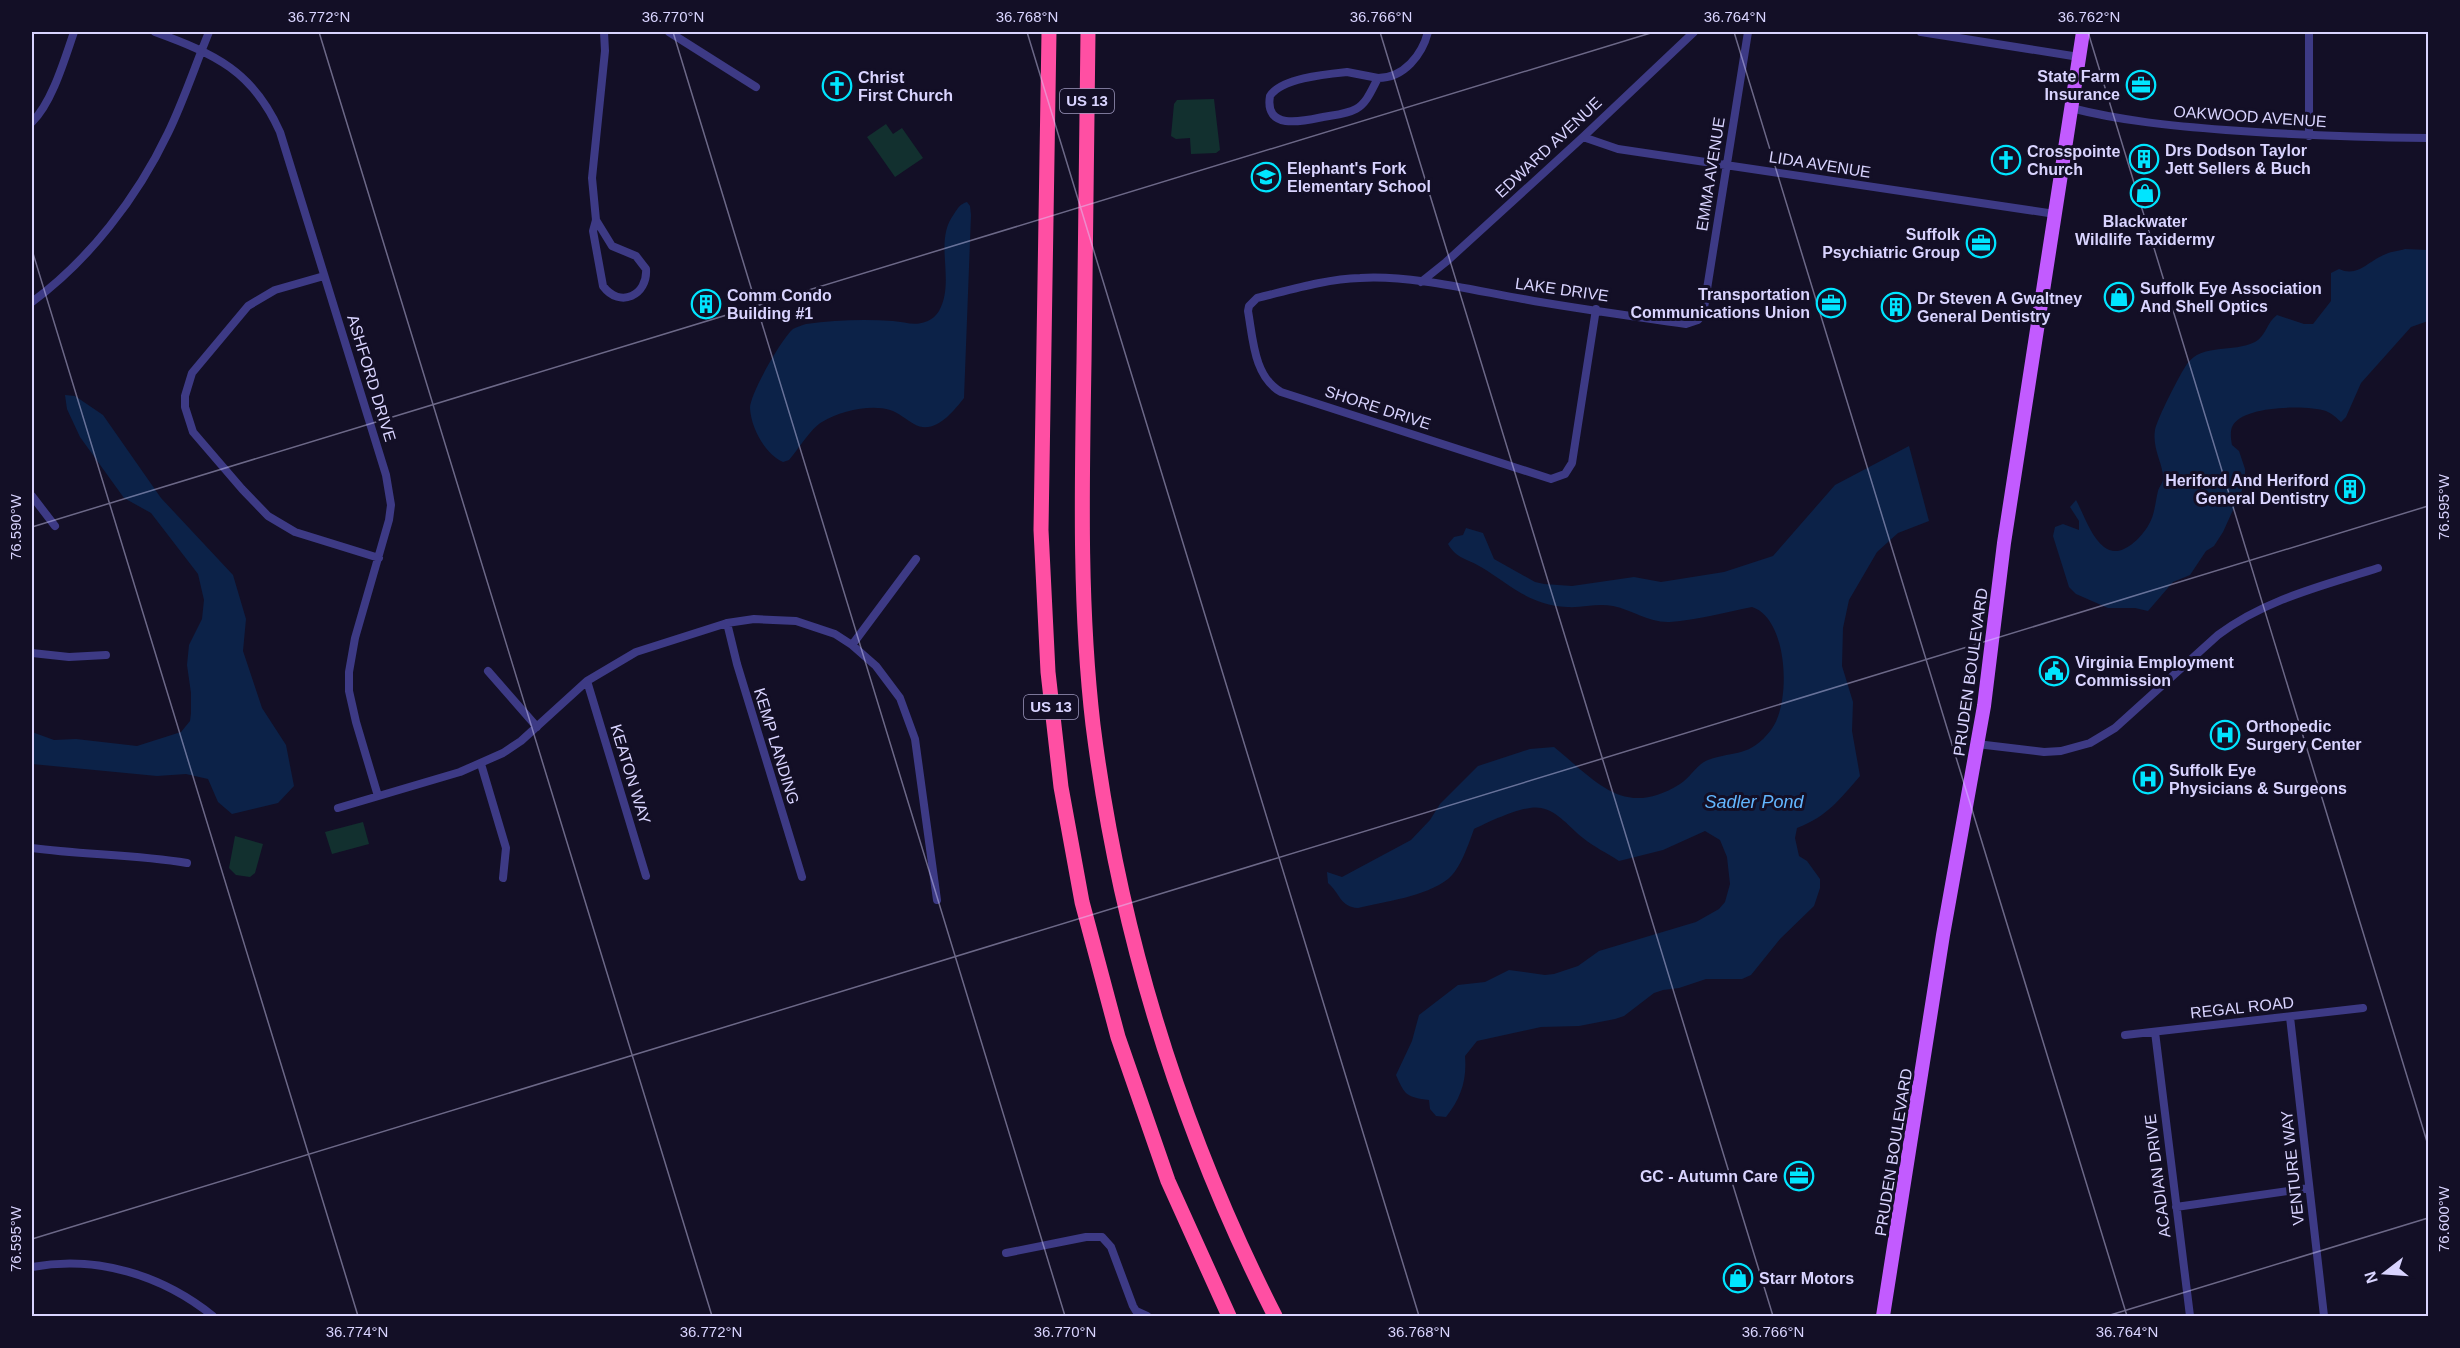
<svg xmlns="http://www.w3.org/2000/svg" width="2460" height="1348" font-family="Helvetica,sans-serif">
	<style>
		.green { fill: #12302f }
		.water { fill: #0c2248 }
		.lines { fill: none; stroke-linecap: round; stroke-linejoin: round }
		.street { stroke: #3d3a85; stroke-width: 8 }
		.primary { stroke: #c25bff; stroke-width: 14 }
		.highway { stroke: #ff4fa3; stroke-width: 15 }
		.ticks { fill: none; stroke: #d9d4ff; stroke-width: 1.5; stroke-opacity: 0.45 }
		.labels { text-anchor: middle; stroke-width: 6; stroke-linejoin: round; paint-order: stroke }
		.shield { fill: #130f26; stroke: #9e99be; stroke-width: 1.5 }
		.shield-label { font-size: 15px; font-weight: bold; fill: #d9d4ff }
		.poi-label { font-size: 16px; font-weight: bold; fill: #d9d4ff; stroke: #130f26; text-anchor: start }
		.street-label { font-size: 16px; fill: #d9d4ff; stroke: #130f26 }
		.water-label { font-size: 18px; font-style: italic; fill: #62b6ff; stroke: #130f26 }
		.neatline { fill: none; stroke: #d9d4ff; stroke-width: 2 }
		.ticks-label { font-size: 15px; text-anchor: middle; fill: #d9d4ff }
	</style>
	<rect width="100%" height="100%" fill="#130f26"/>
	<path class="green" d="M1214 99 1220 150 1216 153 1191 154 1190 138 1176 139 1171 136 1174 104 1177 100Z
		M886 124 893 134 902 128 923 158 895 177 867 137Z
		M363 822 369 844 332 854 325 832Z
		M235 836 263 844 255 873 250 877 236 875 229 868Z"/>
	<path class="water" d="M967 202 970 206 971 215 964 398C953 412 934 436 914 424 906 420 900 413 890 410 871 404 840 411 822 422 811 428 798 450 789 460L783 462C765 454 751 428 750 408 750 394 782 338 793 329 797 327 802 325 806 324 834 320 865 319 893 321 904 322 915 326 925 322 931 320 936 316 939 311 956 280 933 242 954 214 958 208 960 204 967 202Z
		M2405 249 2428 250V321L2411 327 2361 383 2346 417 2341 422C2337 418 2331 413 2326 411 2307 405 2241 405 2232 427 2230 432 2231 440 2232 445L2239 451 2245 469V478L2243 488 2223 532 2214 546 2206 551 2190 575 2173 582 2148 611 2135 608H2108L2076 594 2069 587 2053 536 2055 527 2063 524 2079 530V521L2070 507 2076 500C2084 515 2091 537 2104 547 2120 560 2140 539 2148 526 2155 515 2155 503 2158 491 2159 487 2163 483 2163 479 2164 465 2152 450 2155 430 2157 419 2180 374 2187 364 2202 343 2233 353 2255 342 2266 336 2267 322 2277 315L2304 324H2313L2331 301V273L2339 269C2358 278 2369 260 2386 254 2392 251 2399 251 2405 249Z
		M65 395 75 396 103 415 161 498 233 575 246 619 243 651 262 708 286 745 294 786 278 803 232 814 218 802 208 779 186 774 157 776 32 764V732L54 740 76 739 137 746 181 732 190 721 191 713V693L187 665 189 645 202 619 204 600 198 574 151 513 124 498 80 437 67 409Z
		M1909 446 1929 521 1898 533 1877 552 1849 600 1843 628 1842 666 1853 702 1852 731 1860 776C1839 800 1828 816 1797 828L1795 838 1799 856 1807 861 1820 879V888L1814 906 1780 939 1751 975 1742 979H1706L1679 988 1663 990 1654 993 1624 1016 1615 1019 1579 1026 1541 1027 1477 1041 1465 1056C1467 1080 1461 1098 1446 1117L1436 1116 1430 1109 1429 1100C1407 1097 1405 1096 1396 1075L1412 1041 1419 1015 1458 985 1485 982 1509 970 1545 975 1554 974 1578 966 1599 951 1696 922 1719 909 1725 902 1730 884 1727 857 1720 840 1705 831 1663 850 1619 861C1607 853 1594 847 1583 838 1570 828 1558 811 1541 808 1525 804 1489 822 1474 829 1469 843 1460 870 1448 879 1424 897 1387 901 1358 908 1340 907 1340 893 1328 883L1327 872 1342 877 1411 840 1430 820 1440 804 1478 766 1530 749 1554 747C1597 782 1624 819 1680 784 1690 778 1697 764 1708 760 1736 750 1749 758 1771 730 1792 703 1788 618 1752 607 1726 612 1697 620 1670 622 1649 623 1633 610 1613 606 1597 603 1583 608 1567 607 1529 605 1511 585 1481 567 1466 558 1457 559 1448 544L1454 537 1463 535 1466 528 1483 533 1494 559 1535 582 1544 584 1572 586 1634 577 1661 582 1724 572 1773 556 1835 485Z"/>
	<g class="lines">
		<path class="street" d="M155 32C215 54 253 71 280 132L386 475 391 505 389 520 355 638 349 672V691L356 722 378 796
			M669 32 756 87
			M1921 32 2079 57
			M1347 72 1378 78C1372 89 1367 103 1356 109 1347 114 1334 115 1323 117 1304 121 1264 131 1270 96 1281 78 1327 74 1347 72Z
			M1378 78C1404 78 1422 55 1428 32
			M2071 108C2122 121 2173 126 2226 130 2294 135 2361 137 2428 138
			M32 122C52 103 65 58 74 32
			M2309 136V32
			M1583 137 1618 149 2055 214
			M596 220 612 246 636 256 646 269C648 295 620 309 603 286L593 231 596 220 592 178 605 51 604 32
			M324 276 275 290 248 306 192 373 185 396V407L193 432 242 489 268 516 295 532 379 558
			M1421 282 1446 262 1583 137 1694 32
			M32 302C89 260 137 198 168 133 184 100 195 66 209 32
			M1596 309 1572 463 1565 474 1551 479 1281 392C1254 377 1253 339 1248 311L1249 306 1257 298C1290 290 1326 279 1360 278 1412 275 1472 290 1523 299 1577 309 1632 316 1686 324L1698 320 1703 314 1748 32
			M32 496 55 526
			M727 623 737 664 802 877
			M852 645 916 559
			M32 653 69 657 106 655
			M488 671 537 727
			M587 681 646 876
			M1977 744 2044 752 2061 751 2090 743 2115 728 2218 635C2266 599 2322 586 2378 568
			M481 764 506 848 503 878
			M338 808 460 772 503 753 521 741 587 681 636 652 727 623 754 619 796 621 835 634 852 645 876 666 900 698 915 739 937 900
			M32 848C83 855 135 854 187 863
			M2290 1017 2324 1316
			M2155 1032 2190 1316
			M2125 1035 2363 1008
			M2176 1207 2309 1188
			M1006 1253 1086 1237H1102L1111 1247 1133 1306 1136 1311 1147 1316
			M32 1267C97 1255 162 1275 213 1316"/>
		<path class="primary" d="M1883 1316 1943 935 1984 706 2004 543 2083 32"/>
		<path class="highway" d="M1049 32 1041 530 1048 672 1061 787 1082 902 1118 1037 1168 1181 1229 1316
			M1088 32C1086 142 1086 252 1084 362 1082 483 1079 605 1093 725 1119 932 1181 1131 1275 1316"/>
	</g>
	<path class="ticks" d="M319 32 712 1316M673 32 1065 1316M1027 32 1419 1316M1380 32 1773 1316M1734 32 2127 1316M2088 32 2428 1145M32 250 358 1316M32 527 1654 32M32 1239 2428 506M2107 1316 2428 1218"/>
	<defs>
		<g id="office-ring" transform="scale(1.5)"><circle r="9.5" fill="#130f26" stroke="#00e5ff" stroke-width="1.5"/><path d="M-6-3h4V-5.5h4V-3h4V5H-6ZM-1-4.5V-3h2v-1.5ZM-6 0V1H6V0Z" fill="#00e5ff"/></g>
		<g id="church-ring" transform="scale(1.5)"><circle r="9.5" fill="#130f26" stroke="#00e5ff" stroke-width="1.5"/><path d="M-1.2-6h2.4v3.5h3.3v2.4h-3.3V6h-2.4V-.1h-3.3v-2.4h3.3Z" fill="#00e5ff"/></g>
		<g id="building-ring" transform="scale(1.5)"><circle r="9.5" fill="#130f26" stroke="#00e5ff" stroke-width="1.5"/><path d="M-4-6H4V6H1V3H-1V6H-4ZM-2.5-4.3h1.7v1.8h-1.7ZM.8-4.3h1.7v1.8H.8ZM-2.5-1h1.7V.8h-1.7ZM.8-1h1.7V.8H.8Z" fill="#00e5ff"/></g>
		<g id="school-ring" transform="scale(1.5)"><circle r="9.5" fill="#130f26" stroke="#00e5ff" stroke-width="1.5"/><path d="M0-5L7-2L0 1L-7-2ZM-4 1L0 2.5L4 1V4Q0 6-4 4Z" fill="#00e5ff"/></g>
		<g id="shop-ring" transform="scale(1.5)"><circle r="9.5" fill="#130f26" stroke="#00e5ff" stroke-width="1.5"/><path d="M-5-2.5h2.3a2.7 3.5 0 0 1 5.4 0H5L5.5 6h-11ZM-1.5-2.5h3a1.5 2.3 0 0 0-3 0Z" fill="#00e5ff"/></g>
		<g id="civic-ring" transform="scale(1.5)"><circle r="9.5" fill="#130f26" stroke="#00e5ff" stroke-width="1.5"/><path d="M-.6-6.5H3V-4.5H.6V-3L4-1V1h2V6H-6V1h2V-1L-.6-3ZM-1.2 2.5V6h2.4V2.5Z" fill="#00e5ff"/></g>
		<g id="hospital-ring" transform="scale(1.5)"><circle r="9.5" fill="#130f26" stroke="#00e5ff" stroke-width="1.5"/><path d="M-5-5h3v3.5h4V-5h3V5h-3V1.5h-4V5h-3Z" fill="#00e5ff"/></g>
	</defs>
	<g fill-rule="evenodd">
		<use href="#office-ring" x="2141" y="85"/>
		<use href="#church-ring" x="837" y="86"/>
		<use href="#building-ring" x="2144" y="159"/>
		<use href="#church-ring" x="2006" y="160"/>
		<use href="#school-ring" x="1266" y="177"/>
		<use href="#shop-ring" x="2145" y="193"/>
		<use href="#office-ring" x="1981" y="243"/>
		<use href="#shop-ring" x="2119" y="297"/>
		<use href="#office-ring" x="1831" y="303"/>
		<use href="#building-ring" x="706" y="304"/>
		<use href="#building-ring" x="1896" y="307"/>
		<use href="#building-ring" x="2350" y="489"/>
		<use href="#civic-ring" x="2054" y="671"/>
		<use href="#hospital-ring" x="2225" y="735"/>
		<use href="#hospital-ring" x="2148" y="779"/>
		<use href="#office-ring" x="1799" y="1176"/>
		<use href="#shop-ring" x="1738" y="1278"/>
	</g>
	<g class="labels">
		<g class="shield">
			<rect x="1060" y="89" width="54" height="24" rx="4.5"/>
			<rect x="1024" y="695" width="54" height="24" rx="4.5"/>
		</g>
		<g class="shield-label">
			<text x="1087" y="106">US 13</text>
			<text x="1051" y="712">US 13</text>
		</g>
		<g class="poi-label">
			<text x="2120" y="82" text-anchor="end">State Farm<tspan x="2120" dy="18">Insurance</tspan></text>
			<text x="858" y="83">Christ<tspan x="858" dy="18">First Church</tspan></text>
			<text x="2165" y="156">Drs Dodson Taylor<tspan x="2165" dy="18">Jett Sellers &amp; Buch</tspan></text>
			<text x="2027" y="157">Crosspointe<tspan x="2027" dy="18">Church</tspan></text>
			<text x="1287" y="174">Elephant's Fork<tspan x="1287" dy="18">Elementary School</tspan></text>
			<text x="2145" y="227" text-anchor="middle">Blackwater<tspan x="2145" dy="18">Wildlife Taxidermy</tspan></text>
			<text x="1960" y="240" text-anchor="end">Suffolk<tspan x="1960" dy="18">Psychiatric Group</tspan></text>
			<text x="2140" y="294">Suffolk Eye Association<tspan x="2140" dy="18">And Shell Optics</tspan></text>
			<text x="1810" y="300" text-anchor="end">Transportation<tspan x="1810" dy="18">Communications Union</tspan></text>
			<text x="727" y="301">Comm Condo<tspan x="727" dy="18">Building #1</tspan></text>
			<text x="1917" y="304">Dr Steven A Gwaltney<tspan x="1917" dy="18">General Dentistry</tspan></text>
			<text x="2329" y="486" text-anchor="end">Heriford And Heriford<tspan x="2329" dy="18">General Dentistry</tspan></text>
			<text x="2075" y="668">Virginia Employment<tspan x="2075" dy="18">Commission</tspan></text>
			<text x="2246" y="732">Orthopedic<tspan x="2246" dy="18">Surgery Center</tspan></text>
			<text x="2169" y="776">Suffolk Eye<tspan x="2169" dy="18">Physicians &amp; Surgeons</tspan></text>
			<text x="1778" y="1182" text-anchor="end">GC - Autumn Care</text>
			<text x="1759" y="1284">Starr Motors</text>
		</g>
		<g class="street-label">
			<text transform="translate(2250 116) rotate(4)" y="6">OAKWOOD AVENUE</text>
			<text transform="translate(1548 147) rotate(-43)" y="6">EDWARD AVENUE</text>
			<text transform="translate(1820 164) rotate(9)" y="6">LIDA AVENUE</text>
			<text transform="translate(1710 174) rotate(-81)" y="6">EMMA AVENUE</text>
			<text transform="translate(1562 289) rotate(8)" y="6">LAKE DRIVE</text>
			<text transform="translate(372 378) rotate(73)" y="6">ASHFORD DRIVE</text>
			<text transform="translate(1378 407) rotate(18)" y="6">SHORE DRIVE</text>
			<text transform="translate(1970 672) rotate(-82)" y="6">PRUDEN BOULEVARD</text>
			<text transform="translate(777 746) rotate(73)" y="6">KEMP LANDING</text>
			<text transform="translate(631 774) rotate(73)" y="6">KEATON WAY</text>
			<text transform="translate(2242 1007) rotate(-6)" y="6">REGAL ROAD</text>
			<text transform="translate(1893 1152) rotate(-81)" y="6">PRUDEN BOULEVARD</text>
			<text transform="translate(2292 1168) rotate(-96)" y="6">VENTURE WAY</text>
			<text transform="translate(2157 1176) rotate(-97)" y="6">ACADIAN DRIVE</text>
		</g>
		<g class="water-label">
			<text x="1754" y="808">Sadler Pond</text>
		</g>
	</g>
	<rect width="2460" height="1348" fill="none" stroke="#130f26" stroke-width="66"/>
	<g transform="translate(2385 1273) rotate(253)" stroke="#130f26" stroke-width="4.5" paint-order="stroke">
	<path d="M0-4.5L10 22L0 15L-10 22Z" fill="#d9d4ff"/>
	<text y="-9" font-size="16" font-weight="bold" text-anchor="middle" fill="#d9d4ff">N</text>
	</g>
	<rect x="33" y="33" width="2394" height="1282" class="neatline"/>
	<g class="ticks-label">
		<text x="319" y="22">36.772°N</text>
		<text x="673" y="22">36.770°N</text>
		<text x="1027" y="22">36.768°N</text>
		<text x="1381" y="22">36.766°N</text>
		<text x="1735" y="22">36.764°N</text>
		<text x="2089" y="22">36.762°N</text>
		<text transform="translate(2444 507) rotate(-90)" y="5">76.595°W</text>
		<text transform="translate(16 527) rotate(-90)" y="5">76.590°W</text>
		<text transform="translate(2444 1219) rotate(-90)" y="5">76.600°W</text>
		<text transform="translate(16 1239) rotate(-90)" y="5">76.595°W</text>
		<text x="357" y="1337">36.774°N</text>
		<text x="711" y="1337">36.772°N</text>
		<text x="1065" y="1337">36.770°N</text>
		<text x="1419" y="1337">36.768°N</text>
		<text x="1773" y="1337">36.766°N</text>
		<text x="2127" y="1337">36.764°N</text>
	</g>
</svg>
